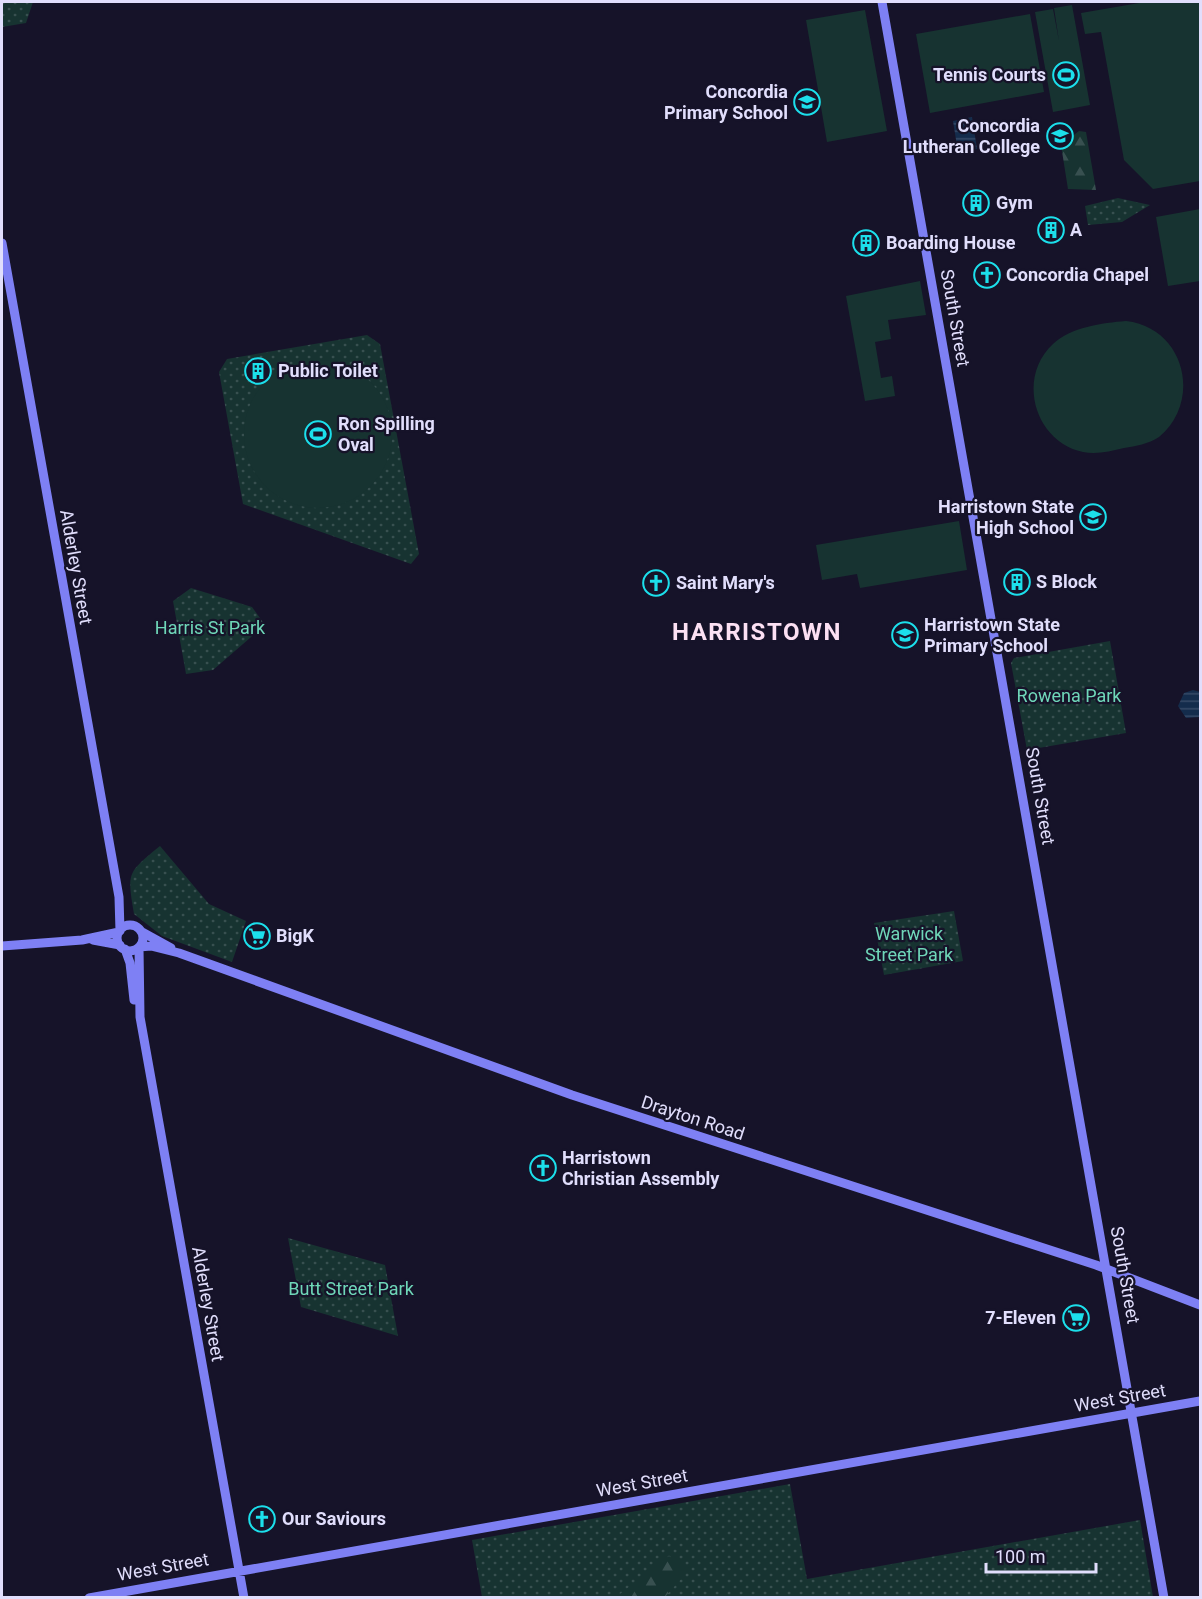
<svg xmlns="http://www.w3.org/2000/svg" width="1202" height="1599" font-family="Roboto,sans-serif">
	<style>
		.grass { fill: url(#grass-dots) }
		.forest { fill: url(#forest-firs) }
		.pitch { fill: #173331 }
		.water { fill: url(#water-rules) }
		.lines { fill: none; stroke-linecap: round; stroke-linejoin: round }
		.secondary { stroke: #7e80f4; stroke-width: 9 }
		.labels { text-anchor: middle; stroke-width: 4.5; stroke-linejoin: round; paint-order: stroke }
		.poi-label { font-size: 18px; font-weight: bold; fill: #e1defc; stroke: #161329; text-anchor: start }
		.street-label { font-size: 18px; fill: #e1defc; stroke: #161329 }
		.park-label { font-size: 18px; fill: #6fd7b9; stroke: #161329 }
		.district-label { font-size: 24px; font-weight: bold; letter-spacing: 1.5px; fill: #fce0f3; stroke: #161329 }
	</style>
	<defs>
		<pattern id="grass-dots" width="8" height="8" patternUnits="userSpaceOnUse" patternTransform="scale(1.5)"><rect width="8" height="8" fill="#173331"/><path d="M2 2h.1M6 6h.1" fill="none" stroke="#385050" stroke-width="1.8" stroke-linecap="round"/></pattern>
		<pattern id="forest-firs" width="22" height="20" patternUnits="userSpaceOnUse" patternTransform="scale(1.5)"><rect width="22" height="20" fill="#173331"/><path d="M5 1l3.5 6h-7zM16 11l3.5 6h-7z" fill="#385050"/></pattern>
		<pattern id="water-rules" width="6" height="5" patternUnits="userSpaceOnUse" patternTransform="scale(1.5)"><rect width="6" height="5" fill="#142c4c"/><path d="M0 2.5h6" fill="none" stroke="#364a67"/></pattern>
	</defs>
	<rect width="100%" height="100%" fill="#161329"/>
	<path class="grass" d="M2 2H33L26 23 2 27Z
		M1118 198 1150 205 1122 222 1088 225 1085 206Z
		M367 335 380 344 419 554 411 564 243 504 219 372 227 359Z
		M191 588 252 607 265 625 213 670 186 674 173 601Z
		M1110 641 1126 733 1027 750 1011 663 1014 658Z
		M160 846 209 904 246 921 232 962 162 936 134 914C127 872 127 873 160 846Z
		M954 911 963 961 884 975 874 923Z
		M288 1238 385 1265 398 1336 301 1307Z
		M790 1484 807 1579 1140 1520 1153 1597H482L472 1540Z"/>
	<path class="forest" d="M1079 131 1086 132 1096 190 1068 189 1061 145Z
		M669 1556 689 1570 665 1597H616Z"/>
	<path class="pitch" d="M1145 2H1200V181L1153 189 1124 160 1101 32 1085 34 1081 13Z
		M1072 5 1090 105 1053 112 1035 12 1053 9 1059 41 1054 8Z
		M865 10 887 131 827 142 806 20Z
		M1030 14 1044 92 930 113 916 34Z
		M1200 209V281L1168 286 1156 217Z
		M920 281 926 315 888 320 891 339 875 342 881 378 892 376 895 396 865 401 846 296Z
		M1126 321C1186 328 1202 402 1159 437 1148 444 1136 446 1124 448 1110 451 1097 455 1083 452 1035 442 1016 378 1053 344 1071 327 1102 323 1126 321Z
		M244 434a74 74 0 1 1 148 0a74 74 0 1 1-148 0Z
		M959 521 967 570 860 588 857 574 822 580 816 545Z"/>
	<path class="water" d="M972 117 977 149 958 152 953 121Z
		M1193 690 1200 692V717L1186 718 1178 706 1184 693Z"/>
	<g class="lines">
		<path class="secondary" d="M882 2 1164 1598
			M2 243 119 897 120 931
			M117 938a13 13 0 1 1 26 0a13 13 0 1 1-26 0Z
			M142 932 171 948
			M93 940 120 945
			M2 946 82 940 119 932
			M139 947 151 946 179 953 572 1095 1096 1265 1200 1305
			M139 948 140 1017 244 1598
			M125 949 130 963 134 1000
			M89 1598 1200 1401"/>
	</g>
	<defs>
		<g id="stadium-ring" transform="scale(1.35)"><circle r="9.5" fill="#161329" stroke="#1cdfeb" stroke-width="1.5"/><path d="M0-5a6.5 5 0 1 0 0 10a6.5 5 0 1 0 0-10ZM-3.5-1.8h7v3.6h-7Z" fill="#1cdfeb"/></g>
		<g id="school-ring" transform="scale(1.35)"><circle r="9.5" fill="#161329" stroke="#1cdfeb" stroke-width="1.5"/><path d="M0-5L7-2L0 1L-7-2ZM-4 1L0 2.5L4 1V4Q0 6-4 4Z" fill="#1cdfeb"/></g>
		<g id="building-ring" transform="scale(1.35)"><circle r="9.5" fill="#161329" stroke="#1cdfeb" stroke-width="1.5"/><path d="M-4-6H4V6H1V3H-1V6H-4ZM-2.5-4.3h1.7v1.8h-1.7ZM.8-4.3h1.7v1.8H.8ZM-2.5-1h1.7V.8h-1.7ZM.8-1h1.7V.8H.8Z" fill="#1cdfeb"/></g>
		<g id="church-ring" transform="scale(1.35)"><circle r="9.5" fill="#161329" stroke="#1cdfeb" stroke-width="1.5"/><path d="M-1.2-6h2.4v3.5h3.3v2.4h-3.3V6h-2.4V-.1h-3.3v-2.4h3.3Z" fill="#1cdfeb"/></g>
		<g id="supermarket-ring" transform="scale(1.35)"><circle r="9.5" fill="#161329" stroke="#1cdfeb" stroke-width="1.5"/><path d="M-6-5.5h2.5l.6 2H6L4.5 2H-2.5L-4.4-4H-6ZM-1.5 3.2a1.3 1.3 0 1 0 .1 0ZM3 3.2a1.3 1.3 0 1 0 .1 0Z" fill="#1cdfeb"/></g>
	</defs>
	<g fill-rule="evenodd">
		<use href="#stadium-ring" x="1066" y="75"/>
		<use href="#school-ring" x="807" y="102"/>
		<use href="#school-ring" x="1060" y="136"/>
		<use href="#building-ring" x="976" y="203"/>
		<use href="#building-ring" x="1051" y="230"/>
		<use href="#building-ring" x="866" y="243"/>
		<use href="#church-ring" x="987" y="275"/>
		<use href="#building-ring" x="258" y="371"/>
		<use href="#stadium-ring" x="318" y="434"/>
		<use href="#school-ring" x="1093" y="517"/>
		<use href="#building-ring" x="1017" y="582"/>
		<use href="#church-ring" x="656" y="583"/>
		<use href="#school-ring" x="905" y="635"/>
		<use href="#supermarket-ring" x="257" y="936"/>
		<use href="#church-ring" x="543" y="1168"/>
		<use href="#supermarket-ring" x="1076" y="1318"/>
		<use href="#church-ring" x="262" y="1519"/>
	</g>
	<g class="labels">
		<g class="poi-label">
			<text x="1046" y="81" text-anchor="end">Tennis Courts</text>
			<text x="788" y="98" text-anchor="end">Concordia<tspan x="788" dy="21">Primary School</tspan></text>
			<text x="1040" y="132" text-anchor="end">Concordia<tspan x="1040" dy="21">Lutheran College</tspan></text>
			<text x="996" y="209">Gym</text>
			<text x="1070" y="236">A</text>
			<text x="886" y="249">Boarding House</text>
			<text x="1006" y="281">Concordia Chapel</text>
			<text x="278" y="377">Public Toilet</text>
			<text x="338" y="430">Ron Spilling<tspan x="338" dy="21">Oval</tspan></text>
			<text x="1074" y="513" text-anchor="end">Harristown State<tspan x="1074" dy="21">High School</tspan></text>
			<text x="1036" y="588">S Block</text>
			<text x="676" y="589">Saint Mary's</text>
			<text x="924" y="631">Harristown State<tspan x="924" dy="21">Primary School</tspan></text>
			<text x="276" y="942">BigK</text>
			<text x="562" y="1164">Harristown<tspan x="562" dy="21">Christian Assembly</tspan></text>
			<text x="1056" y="1324" text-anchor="end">7-Eleven</text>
			<text x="282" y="1525">Our Saviours</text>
		</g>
		<g class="street-label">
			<text transform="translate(955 318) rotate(80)" y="6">South Street</text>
			<text transform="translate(76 567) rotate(80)" y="6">Alderley Street</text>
			<text transform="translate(1040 796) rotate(80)" y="6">South Street</text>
			<text transform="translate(693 1118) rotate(18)" y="6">Drayton Road</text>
			<text transform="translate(1125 1275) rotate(80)" y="6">South Street</text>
			<text transform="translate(208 1304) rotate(80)" y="6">Alderley Street</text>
			<text transform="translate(1120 1398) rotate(-10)" y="6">West Street</text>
			<text transform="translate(642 1483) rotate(-10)" y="6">West Street</text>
			<text transform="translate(163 1567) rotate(-10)" y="6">West Street</text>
		</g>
		<g class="park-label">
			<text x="210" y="634">Harris St Park</text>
			<text x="1069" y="702">Rowena Park</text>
			<text x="909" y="940">Warwick<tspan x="909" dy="21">Street Park</tspan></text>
			<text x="351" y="1295">Butt Street Park</text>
		</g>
		<g class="district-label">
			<text x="757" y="640">HARRISTOWN</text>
		</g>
	</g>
	<rect width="1202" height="1599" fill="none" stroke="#e1defc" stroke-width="6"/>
	<path d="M986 1563v9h110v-9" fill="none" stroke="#e1defc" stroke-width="3"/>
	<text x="995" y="1563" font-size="18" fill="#e1defc" stroke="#161329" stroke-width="4.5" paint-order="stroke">100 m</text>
</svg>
